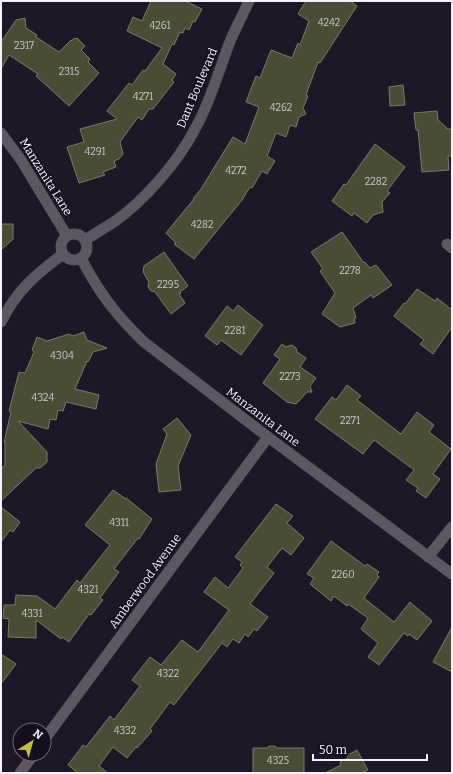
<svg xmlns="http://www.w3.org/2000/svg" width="453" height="774" font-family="Bitter,serif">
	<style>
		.building { fill: #4a4c36; stroke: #7a7c65 }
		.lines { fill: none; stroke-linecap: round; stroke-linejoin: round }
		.minor { stroke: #5c5861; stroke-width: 11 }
		.tertiary { stroke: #5c5861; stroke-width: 11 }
		.labels { text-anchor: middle; stroke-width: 3; stroke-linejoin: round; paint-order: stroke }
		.number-label { font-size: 10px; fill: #cbc8cb }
		.street-label { font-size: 12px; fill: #f6f1fd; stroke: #160e1e }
	</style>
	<rect width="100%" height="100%" fill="#1f1728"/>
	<path class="building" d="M151 1H185L202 9 195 22 193 21 189 30 185 28 183 33 180 32 174 45 172 44 163 64 176 74 172 80 174 82 153 109H149L142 120 138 117 120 142 123 154 119 159 114 161 116 167 103 172 105 175 79 183 67 147 84 142 80 129 117 119 107 111 129 83 132 85 143 70 145 71 162 48 127 31 133 17 142 21Z
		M306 1H350L357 6 320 63 318 62 306 95 308 96 303 108 306 114 299 117 296 127 290 125 286 137 276 133 267 156 275 161 267 174 262 171 252 188 250 187 242 200 194 259 174 244 176 243 166 233 194 199H193L201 189 233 137 245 144 259 107 246 102 256 76 260 78 271 50 292 58 298 43 300 45 309 21 298 14Z
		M25 18 26 28 37 35 36 37 59 52 71 40V41L75 38 76 39 77 38 85 46 81 50 90 59 88 62 99 73 69 106 36 76 38 74 9 55 1 69V42L16 20Z
		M403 85 405 105 390 106 389 87Z
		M437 111 438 120 448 129H452V156H448L449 170 422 172 418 130H416L414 113Z
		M375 144 405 167 387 191 390 193 382 202 383 212 373 215 367 223 354 213 352 216 332 201 344 184 346 185Z
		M1 224H13V239L1 250Z
		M342 232 364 263 365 262 370 268 376 265 392 285 373 298 371 295 353 308 356 318 354 319 355 323 340 327 322 314 335 293 320 271 323 269 311 252Z
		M164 252 188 286 180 292 181 293 179 294 185 303 171 314 155 292 151 291 148 287 149 282 143 272 144 266Z
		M417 289 435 301 437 298 452 310V327L433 354 420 344 424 340 394 316 404 303 405 304Z
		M238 305 263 325 241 355 221 340 217 345 205 336 227 306 233 311Z
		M84 332 87 340 107 348 93 352 88 362 87 361 75 389 99 395 96 409 66 402 63 411 58 410 56 420 50 419 48 429 18 421 47 452V462L40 468H36L1 501V469L5 465V442H4L11 412 9 411 19 372 25 373 34 352 32 350 37 337 47 341 69 334 73 336Z
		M282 344 286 347 292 345 296 348 297 352 306 358 300 367 316 378 310 386 312 392H307L296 404 287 402 263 383 280 359 274 355Z
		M347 385 361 396 357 400 401 434 417 412 434 425 429 432 451 449 433 474 440 479 426 498 416 491 418 488 406 480 414 470 374 440 363 454 315 419 332 397 336 400Z
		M177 418 191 435 178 466 181 490 159 492 156 464 167 434 163 429Z
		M113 490 126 499V498L152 519 139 539 138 538 114 569 119 572 100 598 103 600 91 615 89 614 69 642 62 637 61 639 36 620V638L8 637 9 619 3 618 4 605H15L16 595 37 596 55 609 77 580 80 583 110 545 85 525Z
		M276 504 293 516 287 523 304 538 291 555 282 548 267 567 274 573 250 604 268 617 257 631 254 629 248 637 245 634 239 643 233 639 227 647 222 643 174 705 170 702 150 729 152 731 137 748 136 747 127 758 113 747 99 766 108 773H78L68 765 83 745 86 747 110 716 114 720 140 686 132 680 150 657 161 665 182 640 198 652 229 610 204 592 215 577 228 588 243 568 240 565 242 562 235 557Z
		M1 507 20 522 13 532 10 530 1 542Z
		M331 541 365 566 367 564 379 572 377 575 379 577 364 598 394 622 410 602 432 621 417 640 409 634 408 636 404 633 379 665 368 657 378 643 361 629 368 618 348 604 347 606 334 596 331 601 310 584 314 578 307 574Z
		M452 627V672L433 662Z
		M1 654 16 664 1 684Z
		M269 746H275L277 748H304V773H253V748H267Z
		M357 750 368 770 361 773H325L341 765 340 762 348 758 346 756Z"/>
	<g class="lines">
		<path class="minor" d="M85 240C95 234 104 228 114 222 144 201 178 162 195 129 211 101 219 69 231 39 237 26 243 14 249 1
			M447 244 452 248
			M1 322C17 290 35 275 63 254
			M428 557 452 527
			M44 740 268 437
			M20 773 34 754"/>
		<path class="tertiary" d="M1 133 21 160 67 236
			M61 247a13 13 0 1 1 26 0a13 13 0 1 1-26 0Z
			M81 258C99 293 116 315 144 342L268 437 452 574"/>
	</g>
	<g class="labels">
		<g class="number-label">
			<text x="329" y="26">4242</text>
			<text x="160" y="29">4261</text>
			<text x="24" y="49">2317</text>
			<text x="69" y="75">2315</text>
			<text x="143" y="100">4271</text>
			<text x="281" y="111">4262</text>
			<text x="95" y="155">4291</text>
			<text x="236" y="174">4272</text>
			<text x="376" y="185">2282</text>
			<text x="202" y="228">4282</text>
			<text x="350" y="274">2278</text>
			<text x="168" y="288">2295</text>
			<text x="235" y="334">2281</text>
			<text x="62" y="359">4304</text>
			<text x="290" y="380">2273</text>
			<text x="43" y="401">4324</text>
			<text x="350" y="424">2271</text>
			<text x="119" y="526">4311</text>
			<text x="343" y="578">2260</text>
			<text x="88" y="593">4321</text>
			<text x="32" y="617">4331</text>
			<text x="168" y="677">4322</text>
			<text x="125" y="734">4332</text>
			<text x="278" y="764">4325</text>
		</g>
		<g class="street-label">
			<text transform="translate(197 88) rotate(-67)" y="4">Dant Boulevard</text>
			<text transform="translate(46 177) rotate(58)" y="4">Manzanita Lane</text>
			<text transform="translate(263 417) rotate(37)" y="4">Manzanita Lane</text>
			<text transform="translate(145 581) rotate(-54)" y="4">Amberwood Avenue</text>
		</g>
	</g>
	<rect width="453" height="774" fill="none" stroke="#f6f1fd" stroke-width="4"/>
	<g transform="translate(32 742) rotate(37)"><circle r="19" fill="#160e1e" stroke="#706977"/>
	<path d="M0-3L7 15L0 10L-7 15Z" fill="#bbc044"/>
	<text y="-6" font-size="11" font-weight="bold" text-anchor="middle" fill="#f6f1fd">N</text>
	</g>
	<path d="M313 754v6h114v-6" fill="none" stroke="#f6f1fd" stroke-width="2"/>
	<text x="319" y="754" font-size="12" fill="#f6f1fd" stroke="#160e1e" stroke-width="3" paint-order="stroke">50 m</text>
</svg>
